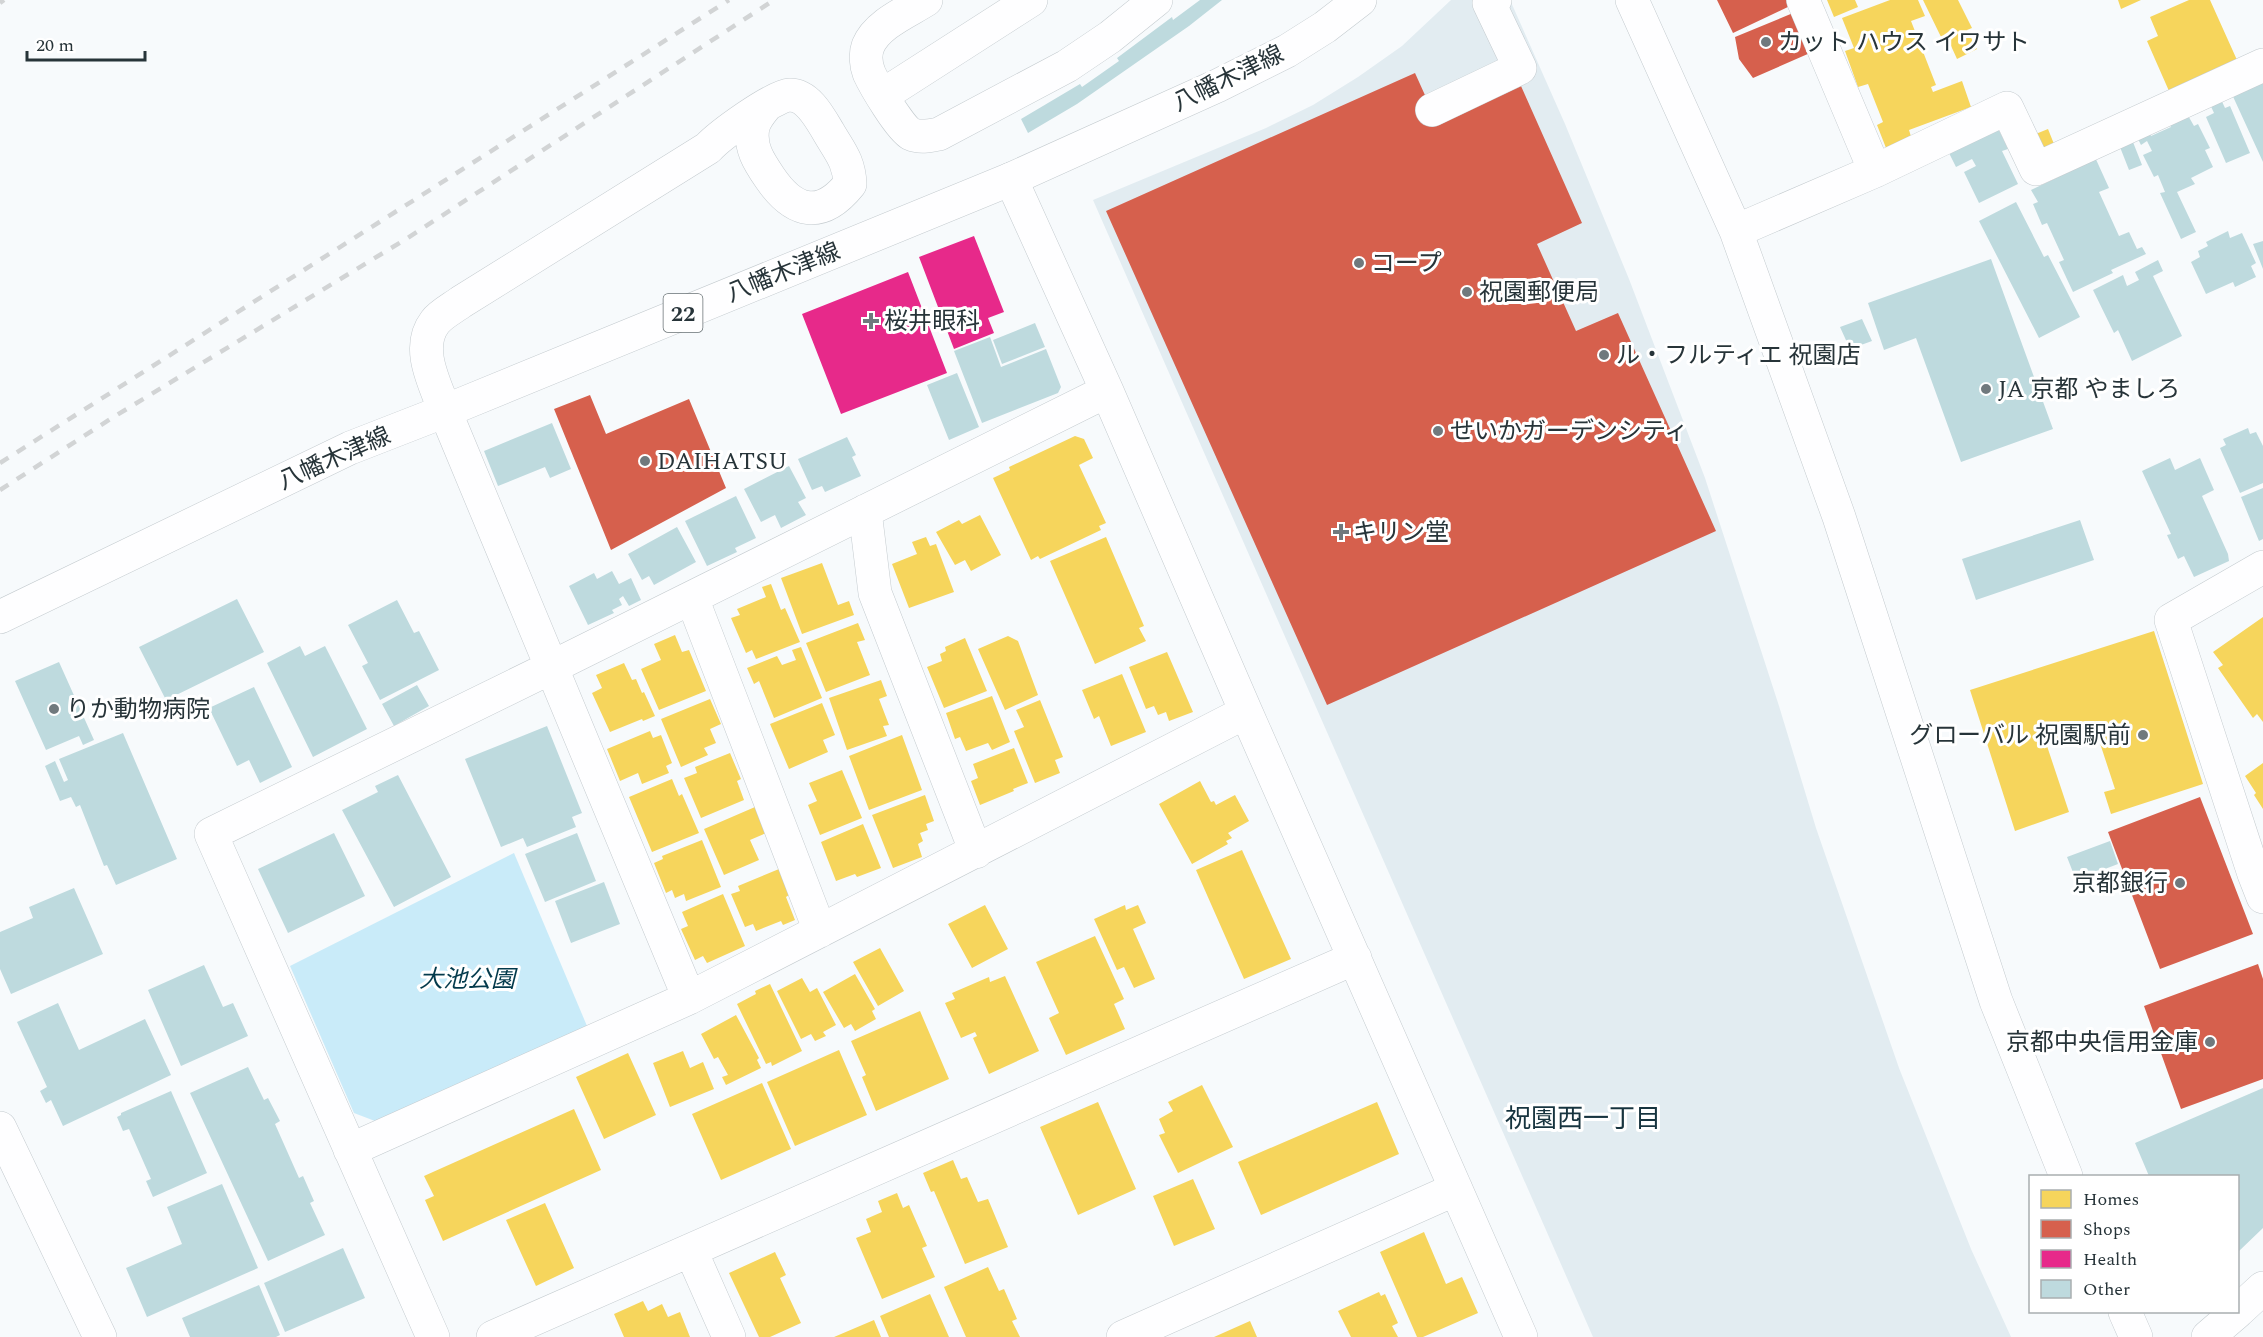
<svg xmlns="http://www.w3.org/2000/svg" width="2263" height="1337" font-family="Spectral,'Noto Sans JP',serif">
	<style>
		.built { fill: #e2ecf1 }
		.green { fill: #c9ebf9 }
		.homes { fill: #f6d55c }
		.shops { fill: #d6604d }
		.health { fill: #e7298a }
		.building { fill: #bedade }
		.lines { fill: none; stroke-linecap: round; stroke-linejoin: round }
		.minor-casing { stroke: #c4cbcf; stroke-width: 34 }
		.major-casing { stroke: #c4cbcf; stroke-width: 34 }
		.minor { stroke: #fefeff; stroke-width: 33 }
		.major { stroke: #fefeff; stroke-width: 33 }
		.rail { stroke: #d2d4d5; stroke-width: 4.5; stroke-dasharray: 10 10; stroke-linecap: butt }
		.poi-dot { fill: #70797d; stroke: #fff; stroke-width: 2 }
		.labels { text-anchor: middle; stroke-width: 6; stroke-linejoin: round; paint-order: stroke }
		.shield { fill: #fff; stroke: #687174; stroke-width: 1.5 }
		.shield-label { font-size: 22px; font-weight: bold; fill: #273439 }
		.poi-label { font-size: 24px; fill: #273439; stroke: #fff; text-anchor: start }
		.street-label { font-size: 24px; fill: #273439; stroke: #fff }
		.park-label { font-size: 24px; font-style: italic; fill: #033a4c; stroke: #fff }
		.neighbourhood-label { font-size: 26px; fill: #17343f; stroke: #fff }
	</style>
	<rect width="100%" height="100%" fill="#f7fafc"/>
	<path class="built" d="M1451 0H1510L1565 124 1629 279 1705 478 1779 706 1816 828 1899 1068 1971 1249 2011 1337H1593L1093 200 1266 128 1313 105 1358 77 1402 46Z"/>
	<path class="green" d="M514 853 587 1026 375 1121 354 1113 290 966Z"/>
	<path class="homes" d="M1827 0H1855L1858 7 1834 17Z
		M1890 0H1918L1925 16 1911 21 1936 85 1931 87 1933 92 1962 81 1971 107 1909 130 1913 143 1888 153 1877 125 1883 122 1868 84 1858 87 1845 51 1854 48 1842 18Z
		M1923 0H1958L1972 28 1967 30 1977 49 1957 59 1947 37 1942 39Z
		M2118 0H2141L2121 9Z
		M2189 0H2210L2237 60 2169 91 2147 41 2158 36 2150 17Z
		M2048 129 2056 149 2039 156 2031 136Z
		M1075 436 1084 439 1093 458 1079 465 1106 523 1099 526 1101 530 1040 559 1038 556 1031 560 993 478 1010 470 1009 467Z
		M980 515 1001 555 971 571 965 560 955 565 936 532 959 520 962 524Z
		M926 537 930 546 936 544 954 592 909 608 892 564 917 554 912 542Z
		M1106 537 1144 626 1139 628 1146 641 1095 664 1050 561Z
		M822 563 838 605 849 601 854 615 802 634 781 578Z
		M771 584 781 610 785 608 800 642 756 659 752 650 746 653 731 618 740 615 737 609 766 597 762 587Z
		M2263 617V722L2257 714 2253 718 2218 668 2223 665 2213 652Z
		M858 623 865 640 857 642 870 675 826 692 806 643Z
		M2154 631 2203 784 2111 814 2104 792 2115 789 2095 728 2046 743 2069 812 2015 831 1970 690Z
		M675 635 682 652 689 650 706 691 659 710 641 669 661 660 654 644Z
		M1008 636 1018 641 1038 695 1005 710 978 649Z
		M965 638 987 691 944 708 927 667 942 661 940 654 946 651 945 647Z
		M801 647 822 698 774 718 759 681 754 684 747 668 777 656 782 665 796 660 792 650Z
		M1167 652 1193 712 1169 721 1166 712 1158 715 1154 706 1146 709 1129 667Z
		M624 663 632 680 636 679 642 693 644 692 655 716 643 721 642 719 610 732 592 693 602 688 596 675Z
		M1122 674 1146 732 1111 746 1099 716 1094 719 1082 690Z
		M881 680 887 696 879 699 889 725 883 726 887 736 847 750 829 698Z
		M992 696 1010 742 992 750 988 743 966 751 960 737 955 739 946 713Z
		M710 699 721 724 710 729 716 743 704 748 708 755 681 767 661 719Z
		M1040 700 1063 757 1055 760 1060 773 1035 783 1014 731 1024 727 1016 710Z
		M822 703 835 735 823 740 828 752 789 769 770 724Z
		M650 731 653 738 661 735 672 763 666 766 669 773 642 784 638 773 620 781 607 749Z
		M902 735 922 790 869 810 849 756Z
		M1014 748 1028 783 1013 789 1014 791 980 805 971 781 978 778 973 764Z
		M730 753 741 779 737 781 744 800 701 818 684 778 697 773 695 767Z
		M2263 763V809L2254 795 2256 793 2245 776Z
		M842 770 862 818 820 835 808 805 817 801 809 783Z
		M672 779 679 796 682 794 699 833 652 852 629 797Z
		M1200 781 1211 802 1214 801 1216 805 1235 795 1249 821 1228 833 1232 838 1226 841 1228 844 1192 864 1159 804Z
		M925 795 934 821 926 824 928 830 920 833 923 841 918 844 922 857 893 868 872 815Z
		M755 807 766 833 750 840 759 860 724 875 704 829Z
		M863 824 881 868 857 877 855 874 836 881 821 842Z
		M702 840 721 887 686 901 684 894 675 898 672 890 666 893 654 863 663 859 662 856Z
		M1242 850 1291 959 1244 979 1196 870Z
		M779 869 789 895 786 897 795 920 783 925 781 921 756 931 753 924 745 927 731 894 740 891 738 886Z
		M723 894 745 946 707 963 703 956 695 960 681 929 688 926 682 912Z
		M985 905 1008 949 972 968 948 924Z
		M1125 905 1126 910 1138 905 1146 923 1133 929 1155 979 1134 988 1124 967 1117 970 1094 919Z
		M1095 936 1124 999 1114 1004 1125 1029 1066 1055 1049 1018 1059 1013 1036 962Z
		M880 948 904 991 878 1006 853 962Z
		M855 974 875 1009 872 1011 876 1019 855 1031 851 1024 844 1028 823 992Z
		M1005 976 1039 1051 989 1074 973 1038 977 1036 975 1032 961 1038 945 1003 955 999 952 993 989 977 990 982Z
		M802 978 810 992 817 988 836 1025 823 1032 826 1036 815 1041 811 1034 801 1039 777 991Z
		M770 984 802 1051 772 1066 771 1062 766 1064 737 1004 756 994 755 991Z
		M920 1011 949 1079 876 1111 862 1077 866 1075 851 1041Z
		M736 1015 759 1058 757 1060 761 1068 726 1085 722 1077 728 1075 718 1057 714 1059 701 1034Z
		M839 1050 867 1115 795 1146 767 1082Z
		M683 1051 690 1068 703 1062 714 1089 670 1107 653 1063Z
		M628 1053 656 1115 604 1139 576 1077Z
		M762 1083 791 1149 721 1180 692 1114Z
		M1202 1085 1233 1147 1178 1173 1159 1135 1165 1133 1159 1119 1173 1111 1168 1102Z
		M1098 1102 1136 1189 1078 1215 1040 1127Z
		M1377 1102 1399 1154 1261 1215 1238 1162Z
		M574 1109 601 1170 443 1241 425 1200 434 1196 424 1176Z
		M953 1160 961 1179 967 1177 978 1202 988 1199 1008 1247 965 1264 934 1191 931 1192 923 1173Z
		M1193 1179 1215 1229 1174 1246 1153 1196Z
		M897 1193 903 1208 909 1205 927 1246 922 1248 935 1277 882 1299 856 1238 871 1232 866 1219 882 1212 878 1201Z
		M545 1203 574 1268 536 1286 506 1220Z
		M1424 1232 1446 1284 1462 1277 1478 1313 1423 1337H1417L1380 1252Z
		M775 1252 786 1275 780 1278 801 1323 770 1337H759L729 1273Z
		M988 1267 999 1291 1004 1289 1017 1319 1012 1321 1020 1337H966L944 1287Z
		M1379 1292 1381 1296 1385 1294 1398 1323 1392 1326 1398 1337H1351L1338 1311Z
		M930 1294 949 1337H889L880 1316Z
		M643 1301 648 1311 662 1304 668 1317 680 1312 690 1337H624L614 1314Z
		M874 1320 881 1337H834Z
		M1250 1321 1257 1337H1214Z"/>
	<path class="shops" d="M1717 0H1789L1792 5 1733 33Z
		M1793 13 1810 53 1753 78 1739 59 1735 37Z
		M1415 73 1438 124 1521 86 1582 223 1537 244 1576 331 1618 313 1716 531 1327 705 1106 211Z
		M590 395 606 434 689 399 726 488 611 550 554 409Z
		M2200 797 2253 934 2160 969 2108 832Z
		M2258 964 2263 979V1079L2181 1109 2144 1006Z"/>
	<path class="health" d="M974 236 1004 312 988 318 994 333 954 349 919 257Z
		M908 272 947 373 841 414 802 314Z"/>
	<path class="building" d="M1200 0H1222L1189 26 1077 104 1028 133 1021 119 1080 84 1082 87 1119 61 1117 58 1172 17 1173 20Z
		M2263 74V162L2230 90Z
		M2219 95 2225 108 2230 106 2250 153 2226 163 2206 117 2214 113 2208 100Z
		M2186 112 2194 126 2198 124 2210 148 2205 150 2213 167 2191 178 2195 184 2177 192 2196 232 2181 239 2160 193 2165 192 2158 175 2154 177 2143 155 2152 151 2147 141 2141 145 2135 133 2147 126 2151 136 2171 127 2167 121Z
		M1996 124 2008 149 2002 151 2018 184 1979 203 1964 172 1976 166 1972 159 1956 167 1949 153Z
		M2131 137 2142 165 2129 170 2118 142Z
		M2094 155 2109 188 2099 192 2119 236 2129 232 2137 249 2142 247 2146 254 2111 270 2113 273 2073 292 2059 262 2064 260 2047 223 2042 225 2033 204 2038 202 2031 190 2071 171 2069 167Z
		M2016 202 2044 257 2048 255 2080 317 2039 338 1979 221Z
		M2228 231 2230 238 2242 233 2256 263 2251 266 2256 277 2235 287 2233 282 2206 294 2191 262 2200 257 2198 251 2208 246 2206 242Z
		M2263 241V269L2253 244Z
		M1991 259 2053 429 1961 462 1916 338 1884 350 1868 303Z
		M2158 260 2163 271 2153 276 2182 336 2132 361 2118 330 2114 333 2093 290 2123 275 2127 286 2139 280 2135 272Z
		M1862 319 1872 341 1850 349 1840 327Z
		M1035 323 1045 347 1002 364 993 340Z
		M990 337 1001 367 1046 349 1061 387 1058 393 982 423 954 351Z
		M957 373 979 427 949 440 927 385Z
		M552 423 571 469 550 478 545 467 498 486 484 451Z
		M2248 428 2250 434 2256 432 2263 446V483L2240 493 2220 448 2226 445 2223 439Z
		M847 437 856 455 852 457 861 476 825 492 822 486 812 490 798 459Z
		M2170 458 2175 470 2200 458 2214 490 2202 496 2228 554 2229 561 2194 577 2184 556 2178 559 2167 535 2171 534 2142 471Z
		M789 466 806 498 798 502 806 515 781 528 775 515 761 522 744 489Z
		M2263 488V539L2259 541 2241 497Z
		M736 496 756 538 735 548 737 552 707 566 685 521Z
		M2080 520 2094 560 1976 600 1962 559Z
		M677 527 696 562 654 585 649 576 642 580 628 554Z
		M612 571 619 584 631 578 641 600 629 606 623 596 619 599 622 605 612 610 614 613 588 625 569 586 594 573 597 579Z
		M237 599 264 652 166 700 139 647Z
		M397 600 414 633 419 631 439 670 380 700 362 666 368 663 348 625Z
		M300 646 305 656 325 646 367 729 313 757 267 663Z
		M59 662 94 740 83 745 79 736 46 750 15 681Z
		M417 685 429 706 394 726 382 704Z
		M254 687 292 767 260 783 249 760 237 766 209 708Z
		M547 726 582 813 572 817 576 827 527 847 523 838 501 847 465 759Z
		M123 733 177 859 116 885 107 865 104 866 80 805 76 807 71 797 60 801 45 766 55 761 64 782 68 780 59 759Z
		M398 775 451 877 394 907 342 810 378 792 375 786Z
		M334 833 365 896 288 933 258 869Z
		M577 833 596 881 545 902 525 854Z
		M2110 841 2118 864 2076 880 2067 857Z
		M604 882 620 924 571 943 555 901Z
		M74 888 103 954 11 994 0 969V932L33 918 29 907Z
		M204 965 223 1007 233 1003 248 1036 181 1066 148 990Z
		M58 1003 79 1050 145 1019 171 1075 63 1126 51 1100 46 1103 40 1091 47 1087 17 1022Z
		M248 1067 264 1100 268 1098 280 1121 275 1124 299 1178 303 1176 314 1201 310 1203 325 1235 268 1261 190 1093Z
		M2263 1088V1228L2238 1252V1176H2149L2135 1143Z
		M171 1091 207 1173 153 1197 146 1181 151 1179 129 1129 123 1131 117 1117 121 1115V1113Z
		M222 1184 258 1268 147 1317 126 1268 182 1244 167 1207Z
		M343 1248 365 1298 285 1332 264 1283Z
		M259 1285 280 1335 276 1337H190L182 1318Z"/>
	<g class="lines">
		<g class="minor-casing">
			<path id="minor" d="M926 0C907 12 877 24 868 46 865 54 866 65 869 73 875 86 900 128 911 134 920 138 929 136 939 134L1067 66 1110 37 1156 0
				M1632 0 1736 231 1839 517 1996 1001 2066 1176
				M1803 0 1875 171
				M883 95 1031 0
				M1432 110 1520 68 1489 3 1495 0
				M1011 179 1107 391 1246 712 1521 1337
				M1736 231 1875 171 2007 108 2036 169 2263 65
				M865 511 875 593 976 852
				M2263 567 2171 620 2254 874 2263 897
				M692 598 820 931
				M689 998 445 411C435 384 415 348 435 322 441 314 453 308 461 302L708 148C719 136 773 96 790 95 809 95 821 120 829 133 840 152 849 161 850 184 821 220 794 213 770 178 759 162 749 147 753 127 755 119 760 113 765 107
				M0 1128 100 1337
				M350 1150 689 998 1246 712
				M691 1251 729 1337
				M2238 1311 2263 1288
				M2125 1312 2136 1337
				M433 1337 211 834 552 667 1107 391
				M493 1337 1355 958
				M1123 1337 1456 1189
				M2208 1337 2237 1312"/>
		</g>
		<g class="major-casing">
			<path id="major" d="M0 617 350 448 445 411 1011 179 1217 86 1287 51 1325 27 1360 0"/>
		</g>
		<use href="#minor" class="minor"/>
		<use href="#major" class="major"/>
		<path class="rail" d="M0 3 4 0
			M0 463 729 0
			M0 490 112 418 406 239 774 0"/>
	</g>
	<g class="poi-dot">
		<circle cx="1766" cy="42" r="6"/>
		<circle cx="1359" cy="263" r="6"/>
		<circle cx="1467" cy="292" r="6"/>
		<path d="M868 312h6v6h6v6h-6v6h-6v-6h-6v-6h6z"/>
		<circle cx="1604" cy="355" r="6"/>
		<circle cx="1986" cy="389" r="6"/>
		<circle cx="1438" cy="431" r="6"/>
		<circle cx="645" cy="461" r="6"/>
		<path d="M1338 523h6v6h6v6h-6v6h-6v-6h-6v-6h6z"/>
		<circle cx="54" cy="709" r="6"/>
		<circle cx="2143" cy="735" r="6"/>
		<circle cx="2180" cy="883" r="6"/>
		<circle cx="2210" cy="1042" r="6"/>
	</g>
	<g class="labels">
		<rect class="shield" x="663.5" y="294" width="39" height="38" rx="4.5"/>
		<g class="shield-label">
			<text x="683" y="321">22</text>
		</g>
		<g class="poi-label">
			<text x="1778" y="50">カット ハウス イワサト</text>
			<text x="1371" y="271">コープ</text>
			<text x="1479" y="300">祝園郵便局</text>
			<text x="884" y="329">桜井眼科</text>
			<text x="1616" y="363">ル・フルティエ 祝園店</text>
			<text x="1998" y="397">JA 京都 やましろ</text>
			<text x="1450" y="439">せいかガーデンシティ</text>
			<text x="657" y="469">DAIHATSU</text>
			<text x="1353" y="540">キリン堂</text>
			<text x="66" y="717">りか動物病院</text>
			<text x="2131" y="743" text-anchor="end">グローバル 祝園駅前</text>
			<text x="2168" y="891" text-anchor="end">京都銀行</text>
			<text x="2198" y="1050" text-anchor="end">京都中央信用金庫</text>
		</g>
		<g class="street-label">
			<text transform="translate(1228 78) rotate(-26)" y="8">八幡木津線</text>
			<text transform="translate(783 272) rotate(-22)" y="8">八幡木津線</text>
			<text transform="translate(334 458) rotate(-24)" y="8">八幡木津線</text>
		</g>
		<g class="park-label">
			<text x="467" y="987">大池公園</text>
		</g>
		<g class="neighbourhood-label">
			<text x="1583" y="1127">祝園西一丁目</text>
		</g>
	</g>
	<rect x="2029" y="1175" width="210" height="138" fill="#ffffff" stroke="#a9aeb0" stroke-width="1.5"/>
	<rect x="2041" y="1190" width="30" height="18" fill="#f6d55c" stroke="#a9aeb0" stroke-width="1.5"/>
	<text x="2083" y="1205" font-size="18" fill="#273439">Homes</text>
	<rect x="2041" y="1220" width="30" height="18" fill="#d6604d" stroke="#a9aeb0" stroke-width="1.5"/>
	<text x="2083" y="1235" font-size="18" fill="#273439">Shops</text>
	<rect x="2041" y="1250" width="30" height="18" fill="#e7298a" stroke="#a9aeb0" stroke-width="1.5"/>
	<text x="2083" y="1265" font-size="18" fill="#273439">Health</text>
	<rect x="2041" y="1280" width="30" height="18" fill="#bedade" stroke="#a9aeb0" stroke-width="1.5"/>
	<text x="2083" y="1295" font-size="18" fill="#273439">Other</text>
	<path d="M27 51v9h118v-9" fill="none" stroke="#273439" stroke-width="3"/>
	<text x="36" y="51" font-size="18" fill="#273439" stroke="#ffffff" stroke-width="4.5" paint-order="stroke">20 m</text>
</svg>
